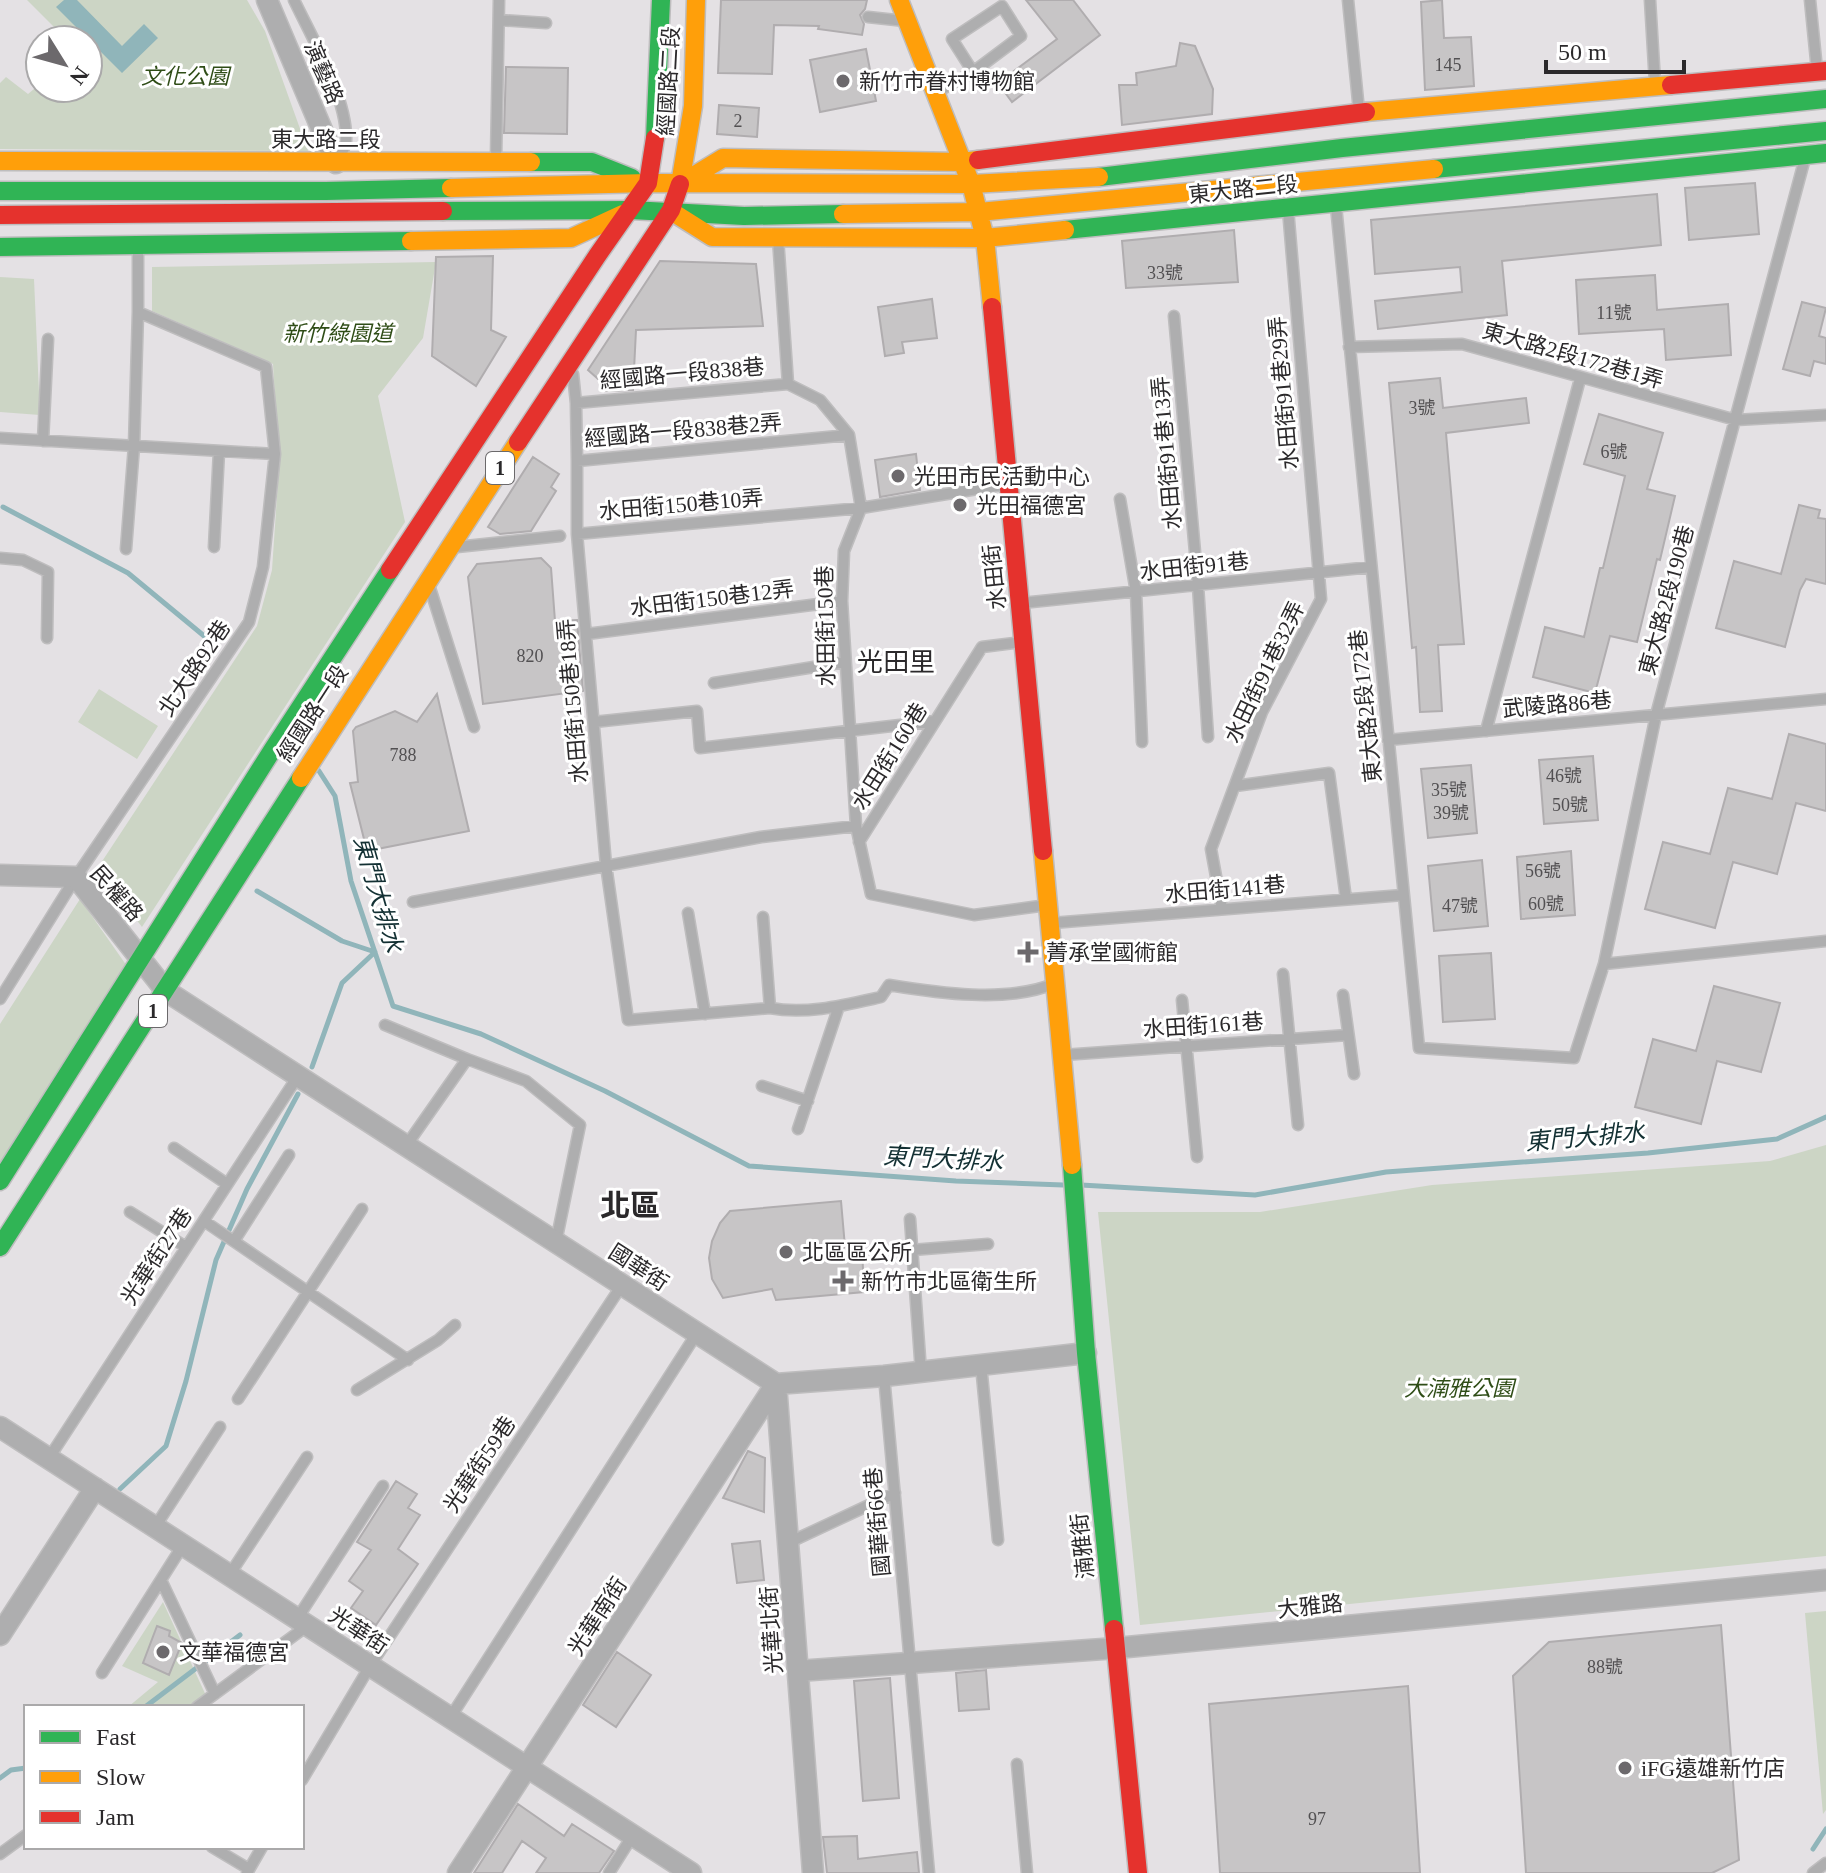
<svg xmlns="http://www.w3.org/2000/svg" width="1826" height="1873" font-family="'Times New Roman','Noto Sans TC',serif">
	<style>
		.green { fill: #ccd5c5 }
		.water { fill: #90b5ba }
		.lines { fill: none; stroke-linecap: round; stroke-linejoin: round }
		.stream { stroke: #90b5ba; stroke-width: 5 }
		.building { fill: #c7c5c6; stroke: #b0adaf; stroke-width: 2 }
		.lane-casing { stroke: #bebdbe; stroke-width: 13 }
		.street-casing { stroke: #bebdbe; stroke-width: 23 }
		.fast-casing { stroke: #bebdbe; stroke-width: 21 }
		.slow-casing { stroke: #bebdbe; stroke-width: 21 }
		.jam-casing { stroke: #bebdbe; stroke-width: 21 }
		.lane { stroke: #aeaeaf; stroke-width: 10 }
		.street { stroke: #aeaeaf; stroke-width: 20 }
		.fast { stroke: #30b455; stroke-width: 18 }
		.slow { stroke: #ff9f0a; stroke-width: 18 }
		.jam { stroke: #e5322d; stroke-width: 18 }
		.poi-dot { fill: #6c696c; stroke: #fff; stroke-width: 3 }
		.labels { text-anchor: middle; stroke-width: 6; stroke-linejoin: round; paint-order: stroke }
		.number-label { font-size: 18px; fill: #525052 }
		.shield { fill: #fff; stroke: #6b696b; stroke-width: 2 }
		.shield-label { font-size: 20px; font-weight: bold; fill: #2b292b }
		.street-label { font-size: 22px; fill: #2b292b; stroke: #fff }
		.park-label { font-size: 22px; font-style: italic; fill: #2f4d17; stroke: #fff }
		.poi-label { font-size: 22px; fill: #2b292b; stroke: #fff; text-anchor: start }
		.water-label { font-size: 24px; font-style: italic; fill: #133033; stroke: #fff }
		.quarter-label { font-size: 26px; fill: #2b292b; stroke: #fff }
		.district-label { font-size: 30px; font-weight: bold; fill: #2b292b; stroke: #fff }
	</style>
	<rect width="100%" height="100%" fill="#e4e1e4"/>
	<path class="green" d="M27 0H247L265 31 308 151 0 149V83L6 77 28 94 40 84V88H51L63 99 74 88H88V74L94 68 88 61V40H67Z
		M436 262 423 338 378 396 405 522 142 927 97 869 257 626 272 570 279 467 273 364 152 311V267Z
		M0 277 34 279 40 415 0 412Z
		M99 689 158 726 137 759 78 722Z
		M80 899 129 969 0 1164V1024Z
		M1826 1145V1556L1140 1625 1098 1212H1260L1432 1185 1770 1161Z
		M163 1602 208 1700 197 1707H128L158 1682 122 1666Z
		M1826 1611V1810L1823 1814 1805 1613Z"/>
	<path class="water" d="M64 0H77L122 46 144 24 158 38 122 73 56 7Z"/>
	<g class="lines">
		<path class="stream" d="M3 507 128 573 215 645
			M319 771 335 796 351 881 393 1006 481 1034 605 1091 749 1166 956 1181 1063 1185
			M257 891 342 941 375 952 342 983 312 1067
			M1081 1185 1255 1195 1386 1172 1648 1153 1777 1139 1826 1117
			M120 1489 166 1446 186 1381 216 1260 247 1189 298 1094
			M145 1707 240 1635
			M0 1778 11 1770 26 1768
			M1813 1849 1826 1829"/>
	</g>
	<path class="building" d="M721 0H867L865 9 860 15 864 24 862 35 818 29 819 26 774 25 772 74 718 73Z
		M1026 0H1073L1100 35 1012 102 998 83 1057 39Z
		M1442 0 1444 38 1471 37 1474 86 1425 90 1421 2Z
		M1180 43 1195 46 1213 89 1212 114 1122 125 1119 85H1137L1136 73 1176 66Z
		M866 49 876 101 820 112 810 60Z
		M506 67 568 68 567 134 504 133Z
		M719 105 759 108 757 137 717 134Z
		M1755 183 1759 234 1689 240 1685 188Z
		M1657 194 1661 245 1502 261 1507 315 1378 329 1375 301 1462 292 1460 267 1375 274 1371 220Z
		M1234 230 1238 282 1126 288 1122 241Z
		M493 256 491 330 506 337 476 386 432 356 436 257Z
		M660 261 756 264 763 326 636 330 633 390 606 391V386L588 370Z
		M1655 275 1657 310 1728 304 1731 355 1666 360 1664 329 1579 334 1576 280Z
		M932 299 937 338 902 342 904 353 885 356 878 307Z
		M1802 302 1826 308 1819 336 1826 338V364L1814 361 1810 376 1783 369Z
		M1440 378 1443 408 1526 398 1529 423 1446 433 1464 644 1438 645 1442 711 1420 712 1416 647 1412 648 1389 383Z
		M1599 414 1663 433 1647 489 1675 496 1660 560 1657 559 1637 642 1610 636 1595 693 1533 677 1545 627 1584 637 1600 568H1603L1625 476 1584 464Z
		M916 454 920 490 880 497 875 460Z
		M533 457 559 474 551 487 556 491 531 531 500 534 488 527Z
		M1799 505 1820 510 1818 518 1826 519V584L1806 579 1800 590 1785 647 1716 628 1734 561 1781 574Z
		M541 558 551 568 555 621 577 620 583 691 483 704 468 577 477 564Z
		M437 694 469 831 367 851 350 783 358 782 353 731 356 727 395 711 417 722Z
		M1789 734 1826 744V811L1796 803 1777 874 1733 862 1715 928 1645 909 1663 842 1710 854 1728 788 1772 799Z
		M1593 756 1598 820 1544 824 1539 760Z
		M1471 765 1477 833 1428 838 1421 769Z
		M1571 851 1575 915 1521 919 1517 857Z
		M1482 860 1488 926 1434 931 1428 866Z
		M1491 953 1495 1019 1443 1022 1439 956Z
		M1714 986 1780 1003 1761 1072 1717 1061 1701 1124 1635 1107 1653 1039 1696 1051Z
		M841 1201 845 1247H862L864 1292 776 1300 772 1289 723 1298 712 1279 709 1258 712 1241 720 1223 730 1211Z
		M748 1451 765 1458 764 1512 723 1498Z
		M396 1481 417 1494 408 1508 420 1515 398 1549 418 1564 376 1625 351 1608 363 1591 349 1581 371 1550 357 1542Z
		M760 1541 764 1580 737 1583 732 1544Z
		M1721 1625 1739 1860 1712 1873H1526L1513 1676 1549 1642Z
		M157 1626 170 1631 169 1636 182 1643 169 1675 143 1663Z
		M617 1652 651 1675 616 1727 583 1705Z
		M986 1670 989 1709 959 1711 956 1673Z
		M890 1678 899 1798 863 1801 854 1681Z
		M1408 1686 1420 1873H1220L1209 1704Z
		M518 1804 564 1836 572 1824 614 1851 599 1873H536L546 1858 522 1841 502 1873H474Z
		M857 1836 858 1859 917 1852 919 1873H827L823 1837Z"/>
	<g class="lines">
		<g class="lane-casing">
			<path id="lane" d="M294 0C312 38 348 99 346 141 345 147 342 153 339 158
				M1348 0 1359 111
				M1650 0 1655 83
				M1810 0 1817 70
				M868 17 905 21
				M499 20 546 23
				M937 92 973 72 1021 36 1002 6 952 39 973 72
				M496 158 499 0
				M1336 206 1419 1048 1574 1058 1604 964 1656 715 1805 158
				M778 238 788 384 820 400 849 435 861 508
				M1174 316 1198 586 1208 737
				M1349 347 1462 344 1736 420 1826 415
				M573 374 576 403 788 384
				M576 403 577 461 849 435
				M0 438 275 454
				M43 441 48 339
				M577 461V534L861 508 1008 484
				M1120 499 1136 592 1142 742
				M861 508 844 551 842 601 856 826 871 894 974 915 1047 905
				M577 534 606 865 628 1020 770 1008C806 1015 845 1005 881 997L889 985C938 993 1007 1003 1053 984
				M214 547 219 451
				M457 547 560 536
				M126 549 134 446 138 312
				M0 558 23 560 48 572 47 638
				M430 588 474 727
				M1022 603 1371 567
				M587 634 842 601
				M714 683 845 662
				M594 722 697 711 700 748 935 721
				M1486 731 1580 379
				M1388 740 1826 699
				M1235 786 1329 773 1346 899
				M859 842 982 647 1022 642
				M413 902 761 837 856 826
				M1222 909 1211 849 1262 712 1321 599 1288 209
				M688 913 705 1014
				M763 917 770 1008
				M1052 923 1403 895
				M1604 964 1826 941
				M1283 974 1298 1125
				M1343 995 1354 1074
				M0 999 76 877 249 622 263 567 275 454 266 367 138 312V245
				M1182 1000 1197 1157
				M385 1025 467 1059
				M1063 1055 1348 1035
				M762 1086 808 1101
				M798 1129 839 1006
				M406 1146 467 1059 526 1081 580 1125 556 1242
				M174 1148 227 1184
				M130 1212 186 1247
				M910 1219 921 1372
				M204 1221 408 1360
				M234 1241 289 1155
				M912 1250 988 1244
				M981 1365 998 1540
				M884 1376 929 1873
				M357 1390 438 1340 455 1325
				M238 1399 362 1209
				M49 1458 298 1076
				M155 1527 220 1427
				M790 1542 895 1493
				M230 1574 307 1457
				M161 1580 215 1694
				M297 1619 383 1486
				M102 1673 183 1545
				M197 1707 307 1626
				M450 1718 697 1333
				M1017 1764 1027 1873
				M302 1780 370 1666 622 1285
				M212 1847 249 1869
				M0 1854 26 1835
				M247 1873 262 1847
				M609 1873 633 1835
				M1813 1873 1826 1863"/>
		</g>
		<g class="street-casing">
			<path id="street" d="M267 0 336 163
				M0 875 76 877 166 991 776 1384 884 1376 1086 1353
				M776 1384 813 1873
				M0 1427 691 1873
				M0 1635 95 1488
				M798 1671 1117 1648 1826 1580
				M458 1873 776 1384"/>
		</g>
		<g class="fast-casing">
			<path id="fast" d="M655 138 661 0
				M531 162H592L632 178
				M1434 169 1826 131
				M1099 177 1342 148 1826 99
				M0 191H326L451 188
				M443 211 631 210 744 216 843 214
				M1065 230 1826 153
				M0 247 411 241
				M1072 1165 1086 1353 1114 1629
				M0 1181 273 749 390 570
				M0 1247 301 778"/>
		</g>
		<g class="slow-casing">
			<path id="slow" d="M899 0 971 184 985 238 992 307
				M1366 112 1671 85
				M0 161 531 162
				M682 183 723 158 962 162 978 160
				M680 184 693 106 696 0
				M451 188 648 183 971 184 1099 177
				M674 213 712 237 985 238 1065 230
				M843 214 979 212 1434 169
				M411 241 571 238 623 214
				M301 778 518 442
				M1043 851 1072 1165"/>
		</g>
		<g class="jam-casing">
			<path id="jam" d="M1671 85 1826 71
				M978 160 1366 112
				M0 215 443 211
				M992 307 1043 851
				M518 442 671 210 680 184
				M390 570 597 256 648 183 655 138
				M1114 1629 1138 1873"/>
		</g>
		<use href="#lane" class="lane"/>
		<use href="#street" class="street"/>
		<use href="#fast" class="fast"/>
		<use href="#slow" class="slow"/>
		<use href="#jam" class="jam"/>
	</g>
	<g class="poi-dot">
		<circle cx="843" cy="81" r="8"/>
		<circle cx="898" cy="476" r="8"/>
		<circle cx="960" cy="505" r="8"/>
		<path d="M1024 940h8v8h8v8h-8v8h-8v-8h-8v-8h8z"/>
		<circle cx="786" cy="1252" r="8"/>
		<path d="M839 1269h8v8h8v8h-8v8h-8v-8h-8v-8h8z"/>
		<circle cx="163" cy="1652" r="8"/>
		<circle cx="1625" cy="1768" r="8"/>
	</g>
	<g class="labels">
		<g class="number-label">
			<text x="1448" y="71">145</text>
			<text x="738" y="127">2</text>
			<text x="1165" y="279">33號</text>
			<text x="1614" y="319">11號</text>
			<text x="1422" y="414">3號</text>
			<text x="1614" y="458">6號</text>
			<text x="530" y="662">820</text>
			<text x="403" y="761">788</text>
			<text x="1564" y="782">46號</text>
			<text x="1449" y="796">35號</text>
			<text x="1570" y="811">50號</text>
			<text x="1451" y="819">39號</text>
			<text x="1543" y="877">56號</text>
			<text x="1546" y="910">60號</text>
			<text x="1460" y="912">47號</text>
			<text x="1605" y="1673">88號</text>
			<text x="1317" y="1825">97</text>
		</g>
		<g class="shield">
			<rect x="486" y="452" width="28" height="32" rx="6"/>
			<rect x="139" y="995" width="28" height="32" rx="6"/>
		</g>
		<g class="shield-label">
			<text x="500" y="475">1</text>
			<text x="153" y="1018">1</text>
		</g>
		<g class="street-label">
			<text transform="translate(324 72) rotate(67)" y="8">演藝路</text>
			<text transform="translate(668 81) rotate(-87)" y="8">經國路二段</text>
			<text x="326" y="147">東大路二段</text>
			<text transform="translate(1243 189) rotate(-6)" y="8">東大路二段</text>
			<text transform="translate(1573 355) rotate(16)" y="8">東大路2段172巷1弄</text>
			<text transform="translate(682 373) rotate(-5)" y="8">經國路一段838巷</text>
			<text transform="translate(1283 393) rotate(-95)" y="8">水田街91巷29弄</text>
			<text transform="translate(683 430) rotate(-5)" y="8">經國路一段838巷2弄</text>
			<text transform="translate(1166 453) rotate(-95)" y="8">水田街91巷13弄</text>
			<text transform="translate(681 504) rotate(-5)" y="8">水田街150巷10弄</text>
			<text transform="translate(1194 566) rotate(-6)" y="8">水田街91巷</text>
			<text transform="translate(994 577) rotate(-96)" y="8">水田街</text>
			<text transform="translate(712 598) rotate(-7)" y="8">水田街150巷12弄</text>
			<text transform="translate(1666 600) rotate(-75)" y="8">東大路2段190巷</text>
			<text transform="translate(825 626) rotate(-91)" y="8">水田街150巷</text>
			<text transform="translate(194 668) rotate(-56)" y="8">北大路92巷</text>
			<text transform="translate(1264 672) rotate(-64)" y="8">水田街91巷32弄</text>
			<text transform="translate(572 701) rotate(-95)" y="8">水田街150巷18弄</text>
			<text transform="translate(1557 704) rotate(-5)" y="8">武陵路86巷</text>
			<text transform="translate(1365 706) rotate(-96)" y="8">東大路2段172巷</text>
			<text transform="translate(312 713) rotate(-57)" y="8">經國路一段</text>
			<text transform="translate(889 756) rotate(-58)" y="8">水田街160巷</text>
			<text transform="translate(1225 889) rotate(-5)" y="8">水田街141巷</text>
			<text transform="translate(117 893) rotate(48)" y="8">民權路</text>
			<text transform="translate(1203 1025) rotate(-4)" y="8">水田街161巷</text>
			<text transform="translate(156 1256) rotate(-57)" y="8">光華街27巷</text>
			<text transform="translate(639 1267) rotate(33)" y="8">國華街</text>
			<text transform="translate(479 1464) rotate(-56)" y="8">光華街59巷</text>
			<text transform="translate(877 1522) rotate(-95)" y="8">國華街66巷</text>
			<text transform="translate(1082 1546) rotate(-96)" y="8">湳雅街</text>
			<text transform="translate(1310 1606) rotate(-6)" y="8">大雅路</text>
			<text transform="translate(597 1616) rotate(-57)" y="8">光華南街</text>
			<text transform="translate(359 1630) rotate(33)" y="8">光華街</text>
			<text transform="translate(771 1630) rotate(-94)" y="8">光華北街</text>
		</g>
		<g class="park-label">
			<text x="185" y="84">文化公園</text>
			<text x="338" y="341">新竹綠園道</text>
			<text x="1459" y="1396">大湳雅公園</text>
		</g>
		<g class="poi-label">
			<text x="859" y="89">新竹市眷村博物館</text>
			<text x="914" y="484">光田市民活動中心</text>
			<text x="976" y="513">光田福德宮</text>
			<text x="1046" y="960">菁承堂國術館</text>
			<text x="802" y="1260">北區區公所</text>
			<text x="861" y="1289">新竹市北區衛生所</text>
			<text x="179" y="1660">文華福德宮</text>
			<text x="1641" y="1776">iFG遠雄新竹店</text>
		</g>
		<g class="water-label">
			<text transform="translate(378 894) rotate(74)" y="8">東門大排水</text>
			<text transform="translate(1585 1137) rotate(-5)" y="8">東門大排水</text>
			<text transform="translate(943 1159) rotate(3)" y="8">東門大排水</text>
		</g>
		<g class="quarter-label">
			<text x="896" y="671">光田里</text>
		</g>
		<g class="district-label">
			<text x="630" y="1216">北區</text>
		</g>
	</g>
	<rect x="24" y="1705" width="280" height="144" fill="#ffffff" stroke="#aaa9aa" stroke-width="2"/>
	<rect x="40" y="1731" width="40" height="12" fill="#30b455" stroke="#aaa9aa" stroke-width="2"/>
	<text x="96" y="1745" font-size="24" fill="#2b292b">Fast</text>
	<rect x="40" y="1771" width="40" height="12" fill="#ff9f0a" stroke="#aaa9aa" stroke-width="2"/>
	<text x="96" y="1785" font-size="24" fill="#2b292b">Slow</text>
	<rect x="40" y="1811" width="40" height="12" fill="#e5322d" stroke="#aaa9aa" stroke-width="2"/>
	<text x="96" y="1825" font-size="24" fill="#2b292b">Jam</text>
	<g transform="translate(64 64) rotate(127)"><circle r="38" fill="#ffffff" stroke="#aaa9aa" stroke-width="2"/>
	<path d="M0-6L14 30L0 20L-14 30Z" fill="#6c696c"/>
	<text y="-12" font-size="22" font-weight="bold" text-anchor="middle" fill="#2b292b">N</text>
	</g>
	<path d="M1546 60v12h138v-12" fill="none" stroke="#2b292b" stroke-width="4"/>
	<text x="1558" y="60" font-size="24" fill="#2b292b" stroke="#ffffff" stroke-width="6" paint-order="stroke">50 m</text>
</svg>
